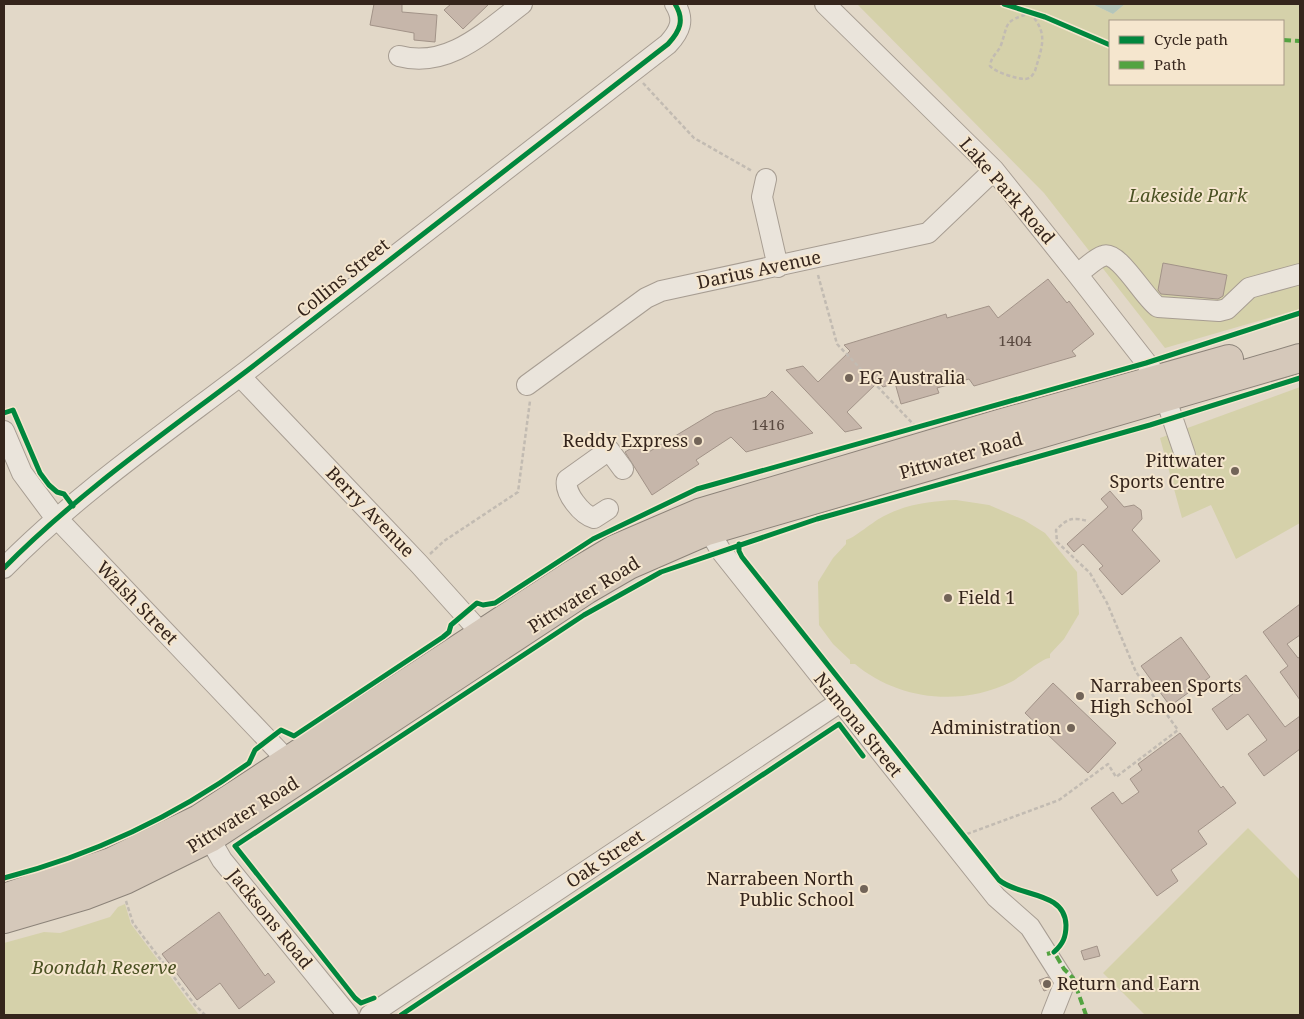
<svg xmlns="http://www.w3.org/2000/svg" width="1304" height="1019" font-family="'Noto Serif',serif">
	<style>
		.green { fill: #d5d1aa; fill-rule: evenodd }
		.water { fill: #b4c6b9 }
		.building { fill: #c6b6aa; stroke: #a29388 }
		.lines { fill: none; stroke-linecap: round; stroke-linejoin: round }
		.minor-casing { stroke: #a79d92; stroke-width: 22 }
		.highway-casing { stroke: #8c8379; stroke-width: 30 }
		.path { stroke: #c2bbb2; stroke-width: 2.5; stroke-dasharray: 4 2.5; stroke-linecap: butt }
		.minor { stroke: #eae4db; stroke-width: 20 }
		.highway { stroke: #d5c8ba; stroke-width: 28 }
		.quiet { stroke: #53a341; stroke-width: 4; stroke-dasharray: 8 4; stroke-linecap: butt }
		.cycleway-casing { stroke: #f5e6ce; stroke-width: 8 }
		.cycleway { stroke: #00873e; stroke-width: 5 }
		.poi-dot { fill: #726458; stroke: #f5e6ce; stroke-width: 2 }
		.labels { text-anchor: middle; stroke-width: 4; stroke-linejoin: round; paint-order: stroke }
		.number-label { font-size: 15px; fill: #594940 }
		.street-label { font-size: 18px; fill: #35251c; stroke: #f5e6ce }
		.park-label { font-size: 18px; font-style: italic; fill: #4a5122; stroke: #f5e6ce }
		.poi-label { font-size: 18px; fill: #35251c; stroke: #f5e6ce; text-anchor: start }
	</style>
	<rect width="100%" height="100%" fill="#e2d8c8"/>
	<path class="green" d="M857 4H1092L1113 14 1125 4H1300V309L1165 348 1044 193ZM1110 21H1283V84H1110Z
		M1300 387V523L1236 559 1211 505 1182 518 1160 438Z
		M956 500 989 505 1024 520 1045 533 1077 572 1079 614 1064 639 1050 654V658C1042 658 1021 677 1011 682 960 707 898 700 855 664H850V660L833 644 819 625 818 582 833 558 846 544V540C853 539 875 520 884 516 907 504 931 501 956 500Z
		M1248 828 1300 880V1015H1145L1103 973Z
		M125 904 131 924 199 1015H4V943L44 932 60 933 110 917 118 907Z"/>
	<path class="water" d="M1092 4H1125L1113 14Z"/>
	<path class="building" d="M374 4H402V12L437 15 435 42 414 40V33L370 25Z
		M451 4H489L463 29 444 10Z
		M1163 263 1227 275 1223 296 1218 299 1161 294 1158 290Z
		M1048 279 1067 303 1069 301 1094 334 1072 351 1076 356 974 386 969 379 937 388 939 393 901 404 895 383 883 387 878 382 847 412 862 428 845 432 786 370 803 366 818 382 850 351 844 345 946 314 947 318 989 306 998 318Z
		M772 391 813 433 746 452 731 437 696 460 699 464 652 495 625 452 640 443 647 453 715 412 766 397Z
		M1110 491 1124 507 1134 505 1141 510 1142 519 1132 530 1160 561 1122 595 1099 569 1103 566 1083 544 1074 552 1067 544 1108 507 1101 499Z
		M1300 604V635L1287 644 1298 658 1300 657V700L1280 672 1288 666 1263 632Z
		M1181 637 1210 677 1170 706 1141 666Z
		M1246 675 1285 727 1300 716V749L1264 776 1248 754 1267 740 1248 714 1227 730 1212 709 1233 694 1229 688Z
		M1053 683 1116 743 1088 773 1025 713Z
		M1180 733 1221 788 1223 786 1236 803 1198 831 1207 844 1171 870 1178 881 1157 896 1091 808 1113 792 1122 804 1139 792 1130 779 1142 770 1138 764Z
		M219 912 265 976 268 973 275 982 239 1009 220 983 197 1000 162 954Z
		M1097 946 1100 956 1084 960 1081 951Z
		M1048 977 1052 983 1049 989 1044 991 1039 980Z"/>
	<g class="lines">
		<g class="minor-casing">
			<path id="minor" d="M825 4 994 170 1077 274 1159 379 1185 455
				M399 56C448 69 485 32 522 4
				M766 179 762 197 778 267
				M1077 274C1085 269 1094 259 1103 256 1118 249 1145 299 1158 307L1219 311 1227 309 1249 288 1300 274
				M240 376 419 564 490 643
				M527 385 646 298 661 291 928 233 994 170
				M4 431 22 473 51 512 288 761
				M608 509 594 518C582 515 564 493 567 480L609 450 623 469
				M702 519 721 551 996 897 1030 927 1065 982 1052 1015
				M4 568C77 494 165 433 248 370 388 261 528 153 668 44 680 31 685 20 675 4
				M203 827 222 860 348 1015
				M370 1015 840 702"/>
		</g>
		<g class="highway-casing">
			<path id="highway" d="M4 898 111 862 199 819 573 574 615 549 699 513 999 424 1229 359
				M4 919 86 895 125 880 210 838 586 590 629 565 707 531 1300 358"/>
		</g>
		<path class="path" d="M1030 13C1049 34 1042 46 1035 71 1033 75 1030 79 1025 79 1017 79 995 72 990 66 991 56 998 53 1001 45 1009 22 1003 22 1030 13Z
			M643 83 694 138 752 171
			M818 275 837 344 916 427
			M430 554 444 541 518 492 530 401
			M967 834 1059 800 1108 764 1116 777 1178 730 1136 672 1107 603 1090 573 1057 542 1056 530C1068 518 1072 517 1088 521
			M126 901 133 923 195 1005 205 1015"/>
		<use href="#minor" class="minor"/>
		<use href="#highway" class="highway"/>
		<path class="quiet" d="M1283 40 1300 41
			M1047 954 1054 952 1064 969 1073 978 1086 1015"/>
		<g class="cycleway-casing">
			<path id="cycleway" d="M1004 4 1045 17 1110 45
				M4 413 13 410 40 473 49 485 57 492 64 494 73 506
				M739 544V551L742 557 999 880C1019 897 1065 891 1066 925 1066 937 1063 944 1054 952
				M4 568C77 494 165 433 248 370 388 261 528 153 668 44 680 31 685 20 675 4
				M4 878C93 855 174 817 249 763L255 750 281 730 294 736 443 637 449 632 451 625 477 603 483 605 495 603 593 539 697 489 1146 363 1300 313
				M374 998 361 1003 355 998 235 846 584 615 661 572 817 519 1150 425 1300 378
				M401 1015 839 724 863 756"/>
		</g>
		<use href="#cycleway" class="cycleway"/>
	</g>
	<g class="poi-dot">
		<circle cx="849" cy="378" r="5"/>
		<circle cx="698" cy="441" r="5"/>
		<circle cx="1235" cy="471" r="5"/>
		<circle cx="948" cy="598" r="5"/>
		<circle cx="1080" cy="696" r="5"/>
		<circle cx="1071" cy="728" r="5"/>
		<circle cx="864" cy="889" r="5"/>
		<circle cx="1047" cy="984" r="5"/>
	</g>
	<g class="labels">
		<g class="number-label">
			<text x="1015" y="346">1404</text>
			<text x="768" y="430">1416</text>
		</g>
		<g class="street-label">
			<text transform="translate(1007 191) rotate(49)" y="6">Lake Park Road</text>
			<text transform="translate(759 270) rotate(-12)" y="6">Darius Avenue</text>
			<text transform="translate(343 278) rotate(-39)" y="6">Collins Street</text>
			<text transform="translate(961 456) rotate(-16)" y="6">Pittwater Road</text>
			<text transform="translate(370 512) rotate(46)" y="6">Berry Avenue</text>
			<text transform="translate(584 595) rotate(-32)" y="6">Pittwater Road</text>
			<text transform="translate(137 603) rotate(46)" y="6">Walsh Street</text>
			<text transform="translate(858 725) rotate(51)" y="6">Namona Street</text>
			<text transform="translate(243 815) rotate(-32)" y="6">Pittwater Road</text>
			<text transform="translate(605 859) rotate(-34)" y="6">Oak Street</text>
			<text transform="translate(270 919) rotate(51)" y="6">Jacksons Road</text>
		</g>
		<g class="park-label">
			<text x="1188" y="202">Lakeside Park</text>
			<text x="104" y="974">Boondah Reserve</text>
		</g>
		<g class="poi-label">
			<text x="859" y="384">EG Australia</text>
			<text x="688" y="447" text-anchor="end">Reddy Express</text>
			<text x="1225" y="467" text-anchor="end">Pittwater<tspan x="1225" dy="21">Sports Centre</tspan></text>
			<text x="958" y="604">Field 1</text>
			<text x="1090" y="692">Narrabeen Sports<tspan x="1090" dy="21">High School</tspan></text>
			<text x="1061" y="734" text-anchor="end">Administration</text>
			<text x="854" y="885" text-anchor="end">Narrabeen North<tspan x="854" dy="21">Public School</tspan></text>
			<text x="1057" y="990">Return and Earn</text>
		</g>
	</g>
	<rect width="1304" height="1019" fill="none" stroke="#35251c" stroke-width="10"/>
	<rect x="1109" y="20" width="175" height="65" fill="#f5e6ce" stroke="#a89987"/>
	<rect x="1119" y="36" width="25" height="8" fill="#00873e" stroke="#a89987"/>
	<text x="1154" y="45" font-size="15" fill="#35251c">Cycle path</text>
	<rect x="1119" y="61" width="25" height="8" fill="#53a341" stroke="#a89987"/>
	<text x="1154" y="70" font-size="15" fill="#35251c">Path</text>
</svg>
